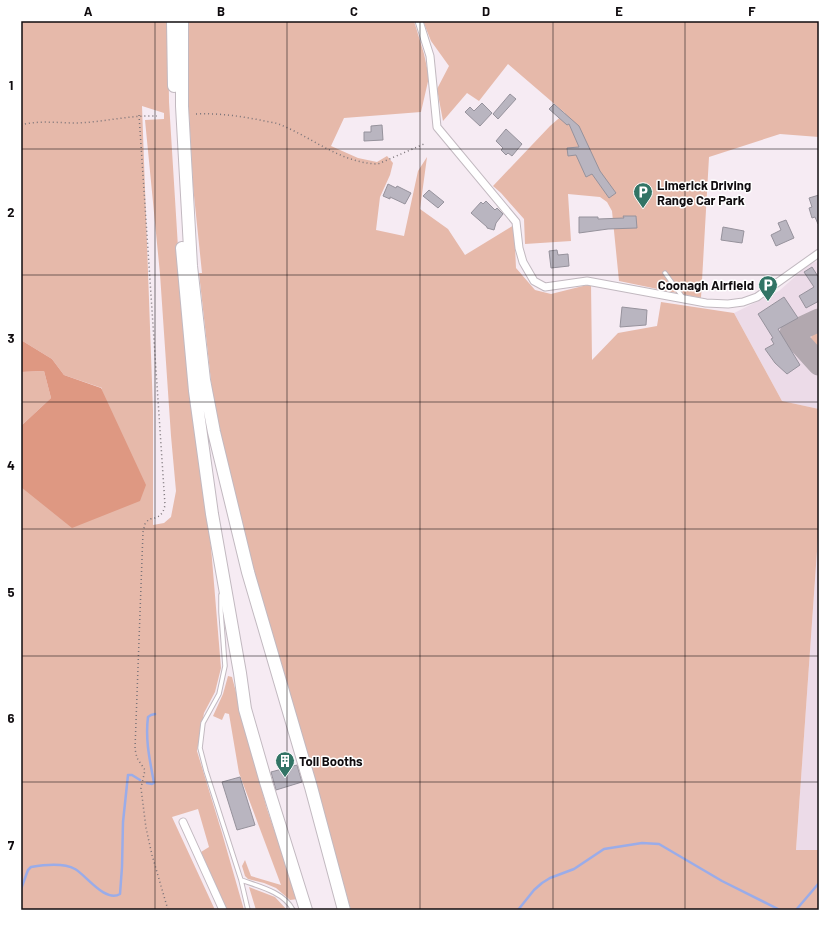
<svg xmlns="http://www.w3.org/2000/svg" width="840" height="931" font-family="Barlow,sans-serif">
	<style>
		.built { fill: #ecdbe8 }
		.green { fill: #e6b9aa; fill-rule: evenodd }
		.forest { fill: #de9882 }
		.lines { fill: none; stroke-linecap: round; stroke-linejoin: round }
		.stream { stroke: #9aace9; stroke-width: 2.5 }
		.taxiway { stroke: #b2a8af; stroke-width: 23 }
		.building { fill: #b9b5c0; stroke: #96929c }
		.service-casing { stroke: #c2b9c0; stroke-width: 5.5 }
		.minor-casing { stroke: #c2b9c0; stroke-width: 9 }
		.trunk-casing { stroke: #c2b9c0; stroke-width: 14 }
		.path { stroke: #7a7378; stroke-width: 1.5; stroke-dasharray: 1 3; stroke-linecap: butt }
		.service { stroke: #fff; stroke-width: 3.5 }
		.minor { stroke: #fff; stroke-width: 7 }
		.trunk { stroke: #fff; stroke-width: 12 }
		.grid { fill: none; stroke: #100c0f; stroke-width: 1; stroke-opacity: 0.55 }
		.labels { text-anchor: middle; stroke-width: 3; stroke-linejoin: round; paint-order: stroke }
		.poi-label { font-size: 13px; font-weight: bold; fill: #100c0f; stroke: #fff; text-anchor: start }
		.neatline { fill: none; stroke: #100c0f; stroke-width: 1.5 }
		.grid-label { font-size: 13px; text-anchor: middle; font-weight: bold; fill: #100c0f }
	</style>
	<rect width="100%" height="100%" fill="#f6ebf3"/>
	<path class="built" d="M819 260V409L782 401 734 313 779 291 807 266Z
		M819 523V850H796Z"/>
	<path class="green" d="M21 21H168L169 102 183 328 210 535 221 668 215 692 204 713 197 751 222 833 244 910H227L201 852 209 847 198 809 172 817 215 910H21V487L102 388 64 375 52 359 21 340ZM142 106 164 113V119L145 120 160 274 171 436 176 491 171 517 164 523 153 525V410Z
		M189 21H414L424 54 429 77 421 112 344 118 331 146 358 158 377 162 387 156 393 163 390 175 380 197 376 230 404 236 418 171 427 157 420 209 448 229 465 255 514 225 516 268 535 290 551 294 591 284 592 360 618 333 657 326 661 302 734 313 782 401 819 409V523L796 850H819V910H351L253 576 217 435 199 273H202L193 186 188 95Z
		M423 21H819V137L780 134 709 157 701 298 619 281 612 211 607 202 600 197 568 194 571 241 525 244 524 219 501 193 493 186 550 126 565 113 508 64 479 101 467 93 443 121 437 89 449 66 431 41Z
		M819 323V359L804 341 812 337 805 330Z
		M44 371 51 398 21 426V372Z
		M228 676 232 677 267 809 298 899 290 900 276 888 264 883 248 879 245 876 242 866 245 860 251 876 281 885 239 773 229 714 225 713 222 720 213 716 223 694Z
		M249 887 275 897 287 910H256Z"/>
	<path class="forest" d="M21 340 52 359 64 375 101 388 146 485 140 501 72 528 21 487V426L51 398 44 371 21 372Z"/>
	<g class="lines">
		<path class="stream" d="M147 783 152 784 154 783C150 761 145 740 148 717L151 715 155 714
			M21 889 28 870 31 867C43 865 64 863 75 869 86 875 105 903 120 894L122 867 123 822 128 775H132L140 780
			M518 910 534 890 542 883 550 878 574 869 604 849 642 843 659 844 722 881 780 910
			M796 910 819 883"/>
		<path class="taxiway" d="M819 320 791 333 819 364"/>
	</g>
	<path class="building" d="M510 94 516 99 498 119 493 114Z
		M482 103 492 113 480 126 465 112 470 107 474 111Z
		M554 104 579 126 600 171 616 193 609 198 592 174 586 177 576 155 568 156 567 148 579 147 569 124 567 125 549 109Z
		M382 125 383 140 364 141V132H371V126Z
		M506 129 522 144 512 156 508 153 506 155 501 150 503 148 496 141Z
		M388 184 396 188 397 186 411 193 405 204 390 197V199L383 196Z
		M429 190 444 202 438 208 423 196Z
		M819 195V224H818L815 217 812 218 809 208 812 207 809 198Z
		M486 201 495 210 497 208 503 214 496 223 494 230 487 228V227L471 213 481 202 483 204Z
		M623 216H636L637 228 608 229 579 233V217H598V219L624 218Z
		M786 220 794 238 776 246 771 235 781 230 778 223Z
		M723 227 744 231 742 243 721 240Z
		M557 250 558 255 568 254 569 266 551 268 549 251Z
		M812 267 819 278V301L806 308 799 296 814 287 804 272Z
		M784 297 798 318 778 329 800 365 787 374 775 363 765 349 774 344 771 339 773 338 758 314Z
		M622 307 647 310 646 325 620 327Z
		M297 765 302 782 276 790 271 772Z
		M240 777 255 825 237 830 222 782Z"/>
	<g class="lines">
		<g class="service-casing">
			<path id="service" d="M665 273 684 299
				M221 595V612L225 666 219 694 203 723 200 748 206 771 241 880 248 910
				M241 880C258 886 284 892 293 910"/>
		</g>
		<g class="minor-casing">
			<path id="minor" d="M419 21 430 56 437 127 516 222 519 248 523 262 534 281 545 287 587 281 706 303 728 304 743 302 757 297 819 253
				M183 822 223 910"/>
		</g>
		<g class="trunk-casing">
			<path id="trunk" d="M173 21 174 86
				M182 21V106L191 266 204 380 214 432 248 572 311 787 344 910
				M182 248 195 391 212 514 240 673 245 709 266 782 306 910"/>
		</g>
		<path class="path" d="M196 114C219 113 239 116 260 120 267 122 275 122 281 125 313 138 341 163 378 164L424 144
			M139 115 165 505C163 515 159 518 149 519L145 524 143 532 135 749 137 758 145 770 141 788 146 828 152 855 168 910
			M21 125C39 120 58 123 77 123 104 122 130 115 157 116"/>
		<use href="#service" class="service"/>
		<use href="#minor" class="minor"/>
		<use href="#trunk" class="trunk"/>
	</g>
	<path class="grid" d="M155 21V910M287 21V910M420 21V910M553 21V910M685 21V910M21 149H819M21 275H819M21 402H819M21 529H819M21 656H819M21 782H819"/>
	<defs>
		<g id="parking-pin" transform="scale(1)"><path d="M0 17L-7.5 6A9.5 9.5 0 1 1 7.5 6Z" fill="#327465" stroke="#fff"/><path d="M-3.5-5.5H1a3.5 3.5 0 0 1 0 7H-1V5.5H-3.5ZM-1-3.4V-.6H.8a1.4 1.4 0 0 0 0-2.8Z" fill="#fff"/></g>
		<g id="building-pin" transform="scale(1)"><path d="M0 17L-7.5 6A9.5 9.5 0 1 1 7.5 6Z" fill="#327465" stroke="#fff"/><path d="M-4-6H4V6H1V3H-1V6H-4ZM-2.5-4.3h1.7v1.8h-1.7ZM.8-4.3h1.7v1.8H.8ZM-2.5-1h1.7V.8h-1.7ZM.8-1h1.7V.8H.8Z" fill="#fff"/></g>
	</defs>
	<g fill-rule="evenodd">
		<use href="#parking-pin" x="643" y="192"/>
		<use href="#parking-pin" x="768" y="285"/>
		<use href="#building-pin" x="285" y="761"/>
	</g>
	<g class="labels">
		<g class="poi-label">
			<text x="657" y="190">Limerick Driving<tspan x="657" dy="15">Range Car Park</tspan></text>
			<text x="754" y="290" text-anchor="end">Coonagh Airfield</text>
			<text x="299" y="766">Toll Booths</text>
		</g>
	</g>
	<rect width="840" height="931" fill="none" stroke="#ffffff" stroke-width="44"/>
	<rect x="22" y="22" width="796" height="887" class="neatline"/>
	<g class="grid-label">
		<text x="88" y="16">A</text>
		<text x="221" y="16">B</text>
		<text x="354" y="16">C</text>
		<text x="486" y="16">D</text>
		<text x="619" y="16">E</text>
		<text x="752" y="16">F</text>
		<text x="11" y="90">1</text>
		<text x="11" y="217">2</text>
		<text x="11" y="343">3</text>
		<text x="11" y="470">4</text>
		<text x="11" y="597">5</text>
		<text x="11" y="723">6</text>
		<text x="11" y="850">7</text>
	</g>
</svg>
